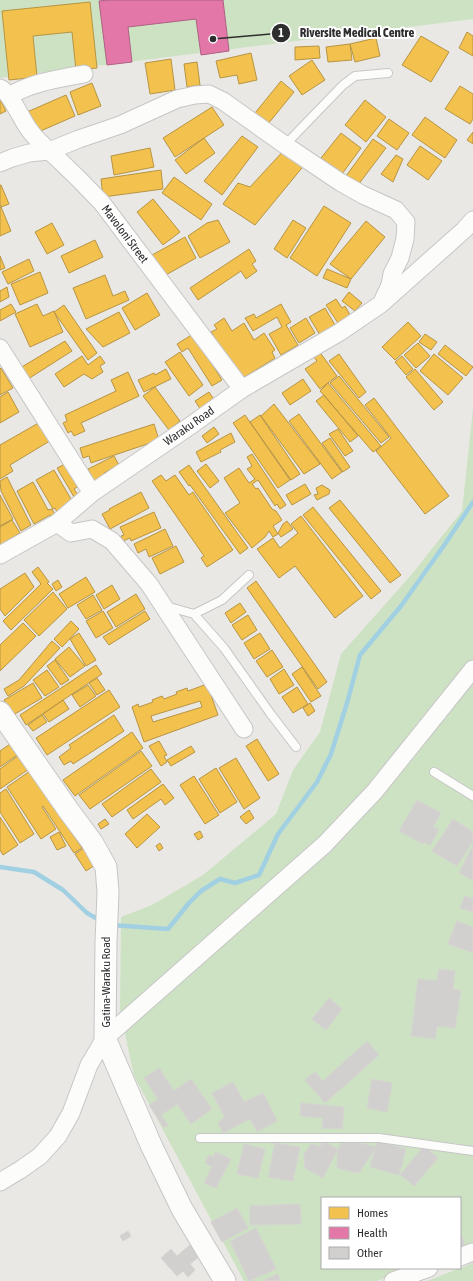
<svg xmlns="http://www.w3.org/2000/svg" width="473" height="1281" font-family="'Asap Condensed',sans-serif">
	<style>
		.green { fill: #cde2c2 }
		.homes { fill: #f2c14e; stroke: #b79544; fill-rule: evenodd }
		.health { fill: #e377a8; stroke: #ad6183 }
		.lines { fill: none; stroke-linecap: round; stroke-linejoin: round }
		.stream { stroke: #a1d0e3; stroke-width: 4.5 }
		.building { fill: #d2d0ce; stroke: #d5d4d1 }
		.service-casing { stroke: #c7c6c7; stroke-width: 10 }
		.minor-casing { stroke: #c7c6c7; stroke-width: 19 }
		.tertiary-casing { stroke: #c7c6c7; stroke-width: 23 }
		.service { stroke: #fcfcfb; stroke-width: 8 }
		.minor { stroke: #fcfcfb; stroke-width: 17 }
		.tertiary { stroke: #fcfcfb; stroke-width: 21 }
		.labels { text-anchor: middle; stroke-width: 4; stroke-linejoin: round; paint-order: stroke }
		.street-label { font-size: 12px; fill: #2e2e2e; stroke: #fff }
		.leader { fill: none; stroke: #2e2e2e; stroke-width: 1.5 }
		.callout-dot { fill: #2e2e2e; stroke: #fff; stroke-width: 1.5 }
		.mark-label { font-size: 12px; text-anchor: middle; font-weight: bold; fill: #fff }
		.callout-label { font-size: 13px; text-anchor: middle; font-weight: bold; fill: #2e2e2e; stroke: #fff; stroke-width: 4; stroke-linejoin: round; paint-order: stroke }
	</style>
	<rect width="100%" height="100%" fill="#eae8e5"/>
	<path class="green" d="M0 0H473V19L0 78Z
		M473 409V1243L460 1248V1198H322V1268H410L377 1281H244L134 1076 120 1010 121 917 152 905 203 875 276 814 293 770 320 732 341 654 412 574 462 511Z
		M473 1263V1281H427Z"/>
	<path class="homes" d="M90 2 97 68 76 70 72 32 33 36 37 77 9 80 2 11Z
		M467 32 473 36V56L459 48Z
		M421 36 449 52 431 82 402 65Z
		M376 38 380 56 355 62 350 44Z
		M350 44 352 60 328 62 326 47Z
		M319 46 320 58 295 60V47Z
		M251 53 257 80 239 84 237 75 220 78 216 61Z
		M171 59 175 90 150 94 145 63Z
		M312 60 325 80 302 95 289 76Z
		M197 62 200 85 187 87 184 64Z
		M281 81 294 92 268 124 255 113Z
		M92 83 101 106 78 115 70 92Z
		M460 86 473 94V119L470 124 445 109Z
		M66 95 75 116 36 133 27 112Z
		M0 99 6 111 0 114Z
		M365 100 386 117 366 142 345 125Z
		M212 107 224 125 175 157 163 138Z
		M425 117 457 140 445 158 412 135Z
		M389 119 409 133 397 150 377 136Z
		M473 132V144L467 140Z
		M341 133 361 148 342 174 321 158Z
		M242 136 258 147 222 195 204 181Z
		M204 138 215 153 186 174 175 160Z
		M373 139 386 148 358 185 346 176Z
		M420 146 442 161 428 180 407 165Z
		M150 148 154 167 114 175 111 156Z
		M286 148 306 163 255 225 223 204 238 183 250 187Z
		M396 155 403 159 393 182 381 174Z
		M161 170 163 189 103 197 101 179Z
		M174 177 212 204 201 220 162 193Z
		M0 185H1L9 204 1 207 0 204Z
		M153 199 180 232 163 245 137 212Z
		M324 206 351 223 317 276 290 258Z
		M1 207 11 231 0 236V208Z
		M218 220 230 242 200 258 188 236 207 223Z
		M293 220 306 228 287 258 274 249Z
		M366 221 385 237 351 279 330 264Z
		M52 223 64 245 47 254 35 232Z
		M185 237 196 258 164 276 152 255Z
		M95 240 103 257 69 273 61 256Z
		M249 249 256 261 252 264 257 271 246 279 241 271 198 300 190 288Z
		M0 256 5 268 0 270Z
		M29 259 34 271 8 284 2 272Z
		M327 269 351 279 347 288 323 278Z
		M40 272 48 293 20 305 11 284Z
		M105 275 113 296 125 291 129 300 86 319 73 288Z
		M7 287 9 297 0 302V291Z
		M349 292 362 303 355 311 342 301Z
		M147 293 160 315 135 330 122 308Z
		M336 299 342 308 345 306 350 315 338 323 326 305Z
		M11 304 16 312 0 321V310Z
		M37 304 43 316 54 311 63 332 30 347 15 314Z
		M281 304 291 322 286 325 298 345 281 355 269 334 282 327 277 317 253 331 245 318 254 314 256 318Z
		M64 305 97 353 88 360 54 312Z
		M325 308 335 325 320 335 309 317Z
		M119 312 130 333 103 347 86 329Z
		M224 318 232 331 244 323 254 340 264 333 275 350 272 352 275 358 243 378 214 344 216 340 211 332 217 329 214 325Z
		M306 318 315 333 299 343 290 328Z
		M408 322 421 336 395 360 382 347Z
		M193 334 222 380 212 386 188 348 182 352 177 344Z
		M425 334 437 342 431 350 419 342Z
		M65 341 72 351 25 381 20 368Z
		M418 343 430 356 416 368 404 355Z
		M445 345 473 367 466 376 438 354Z
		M319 351 337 376 320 389 305 369 317 361 313 356Z
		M180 352 203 385 189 396 165 362Z
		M339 354 366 392 359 398 329 361Z
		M434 354 463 378 448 395 420 371Z
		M82 356 88 365 100 356 105 363 100 366 103 372 92 379 84 374 64 387 55 374Z
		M402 356 413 369 406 375 395 362Z
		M1 368 13 388 0 395V369Z
		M166 369 171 379 144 392 138 380 154 373 155 375Z
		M415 369 443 402 434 410 406 377Z
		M128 372 139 396 81 423 85 431 74 436 71 431 68 433 63 423 67 421 65 415 116 391 111 380Z
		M339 376 389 437 381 443 330 383Z
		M303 379 311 391 290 405 282 393Z
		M328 383 381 446 373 452 320 391Z
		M155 387 180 421 169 430 143 396Z
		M8 392 19 412 0 423V397Z
		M209 392 215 401 201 410 195 401Z
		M324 395 358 436 350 442 316 401Z
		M374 398 449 496 425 514 376 451 391 438 365 405Z
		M274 404 320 464 304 474 261 416Z
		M299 414 342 472 332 479 289 421Z
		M245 415 290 480 278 488 233 423Z
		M260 415 300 474 291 480 250 422Z
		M42 421 53 439 10 465 13 471 0 479V445Z
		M154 424 159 440 91 463 89 456 83 458 80 448Z
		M214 427 219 434 207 443 202 436Z
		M338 429 353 451 345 456 329 434Z
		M231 433 235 442 220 450 221 452 201 462 196 452Z
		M330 438 350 467 343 472 322 443Z
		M252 454 286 505 280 509 277 504 275 506 258 480 252 484 256 489 258 488 272 509 276 511 282 520 273 526 278 534 273 537 269 531 265 537 252 548 225 513 240 503 224 478 239 468 249 483 255 479 247 469 252 466 247 457Z
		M114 456 119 465 104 473 107 480 96 485 88 469Z
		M67 463 80 485 74 489 78 495 74 497 57 468Z
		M206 464 219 481 210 488 197 471Z
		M189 465 248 548 240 554 190 485 189 486 179 472Z
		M54 470 71 499 69 501 72 506 58 514 55 508 53 509 36 480Z
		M161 475 166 481 175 475 189 495 193 492 233 550 207 567 201 558 204 556 152 481Z
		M7 477 31 525 21 531 1 491 0 481Z
		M33 482 48 510 52 509 56 517 51 519 50 515 34 524 17 491Z
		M305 484 311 494 292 505 286 495Z
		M322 485 330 490 329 494 317 500 314 495 318 494 316 488Z
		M141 492 149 508 110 529 102 514 110 510 109 509Z
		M0 495 13 519 0 526Z
		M340 500 401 575 390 583 329 508Z
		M313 507 381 591 371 599 303 515Z
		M154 512 161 528 131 541 130 538 123 541 121 536 124 535 120 527Z
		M301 516 363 596 335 618 295 566 279 578 257 549 273 538 280 548 298 533 291 524Z
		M12 520 20 533 0 545V527Z
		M287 521 293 529 281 537 278 533 283 524Z
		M165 529 173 546 149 557 146 549 138 553 134 544Z
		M176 546 184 562 160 574 152 558Z
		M38 567 49 582 47 583 53 589 11 630 3 621 41 584 32 572Z
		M25 573 34 587 5 616 0 609V589Z
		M86 577 95 592 68 608 59 594Z
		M58 580 62 587 56 591 52 584Z
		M256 581 327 682 318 689 247 588Z
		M112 585 120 599 104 609 96 595Z
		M53 592 67 609 39 636 24 620Z
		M136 594 145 609 116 627 107 612Z
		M93 595 102 610 86 619 77 605Z
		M240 603 246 612 231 623 225 613Z
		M103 611 113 628 96 638 86 621Z
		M145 611 150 619 109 645 103 637Z
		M248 615 257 630 242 640 232 625Z
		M71 621 79 629 62 647 54 639Z
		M23 623 36 636 0 671V645Z
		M79 633 96 660 86 666 70 639Z
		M260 633 270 649 254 659 244 643Z
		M52 641 60 648 24 686 8 696 4 689 19 680Z
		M69 647 85 666 70 677 55 659Z
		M272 650 283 667 267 677 256 661Z
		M55 660 69 680 61 685 47 666Z
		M96 665 102 674 26 725 20 715Z
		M302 667 321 696 311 702 292 674Z
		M284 669 294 685 279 694 270 679Z
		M47 670 59 687 45 696 33 680Z
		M97 678 105 690 97 695 89 683Z
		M33 683 42 698 13 715 4 700Z
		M207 684 218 715 144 742 132 707 138 704 139 707 153 702 152 700 162 696 164 699 177 694 176 692 187 688 188 691ZM200 701 202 707 153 722 151 716Z
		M88 685 96 696 80 707 72 695Z
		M297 687 308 704 293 713 282 697Z
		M109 690 120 707 47 755 36 738Z
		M63 700 69 709 49 722 43 714Z
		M310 703 315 711 308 716 303 708Z
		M42 715 47 722 33 731 28 725Z
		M114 715 124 731 73 764 71 761 64 765 59 757 71 748 69 745Z
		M132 732 143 748 75 796 63 780Z
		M257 739 279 774 268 781 246 746Z
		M159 741 167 755 164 756 167 762 161 766 149 746Z
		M13 742 20 753 0 767V751Z
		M191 746 195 752 171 766 167 760Z
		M141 751 152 766 90 809 79 795Z
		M19 755 29 769 0 789V769Z
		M236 758 260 798 244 809 219 768Z
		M216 768 237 802 220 813 199 779Z
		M151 769 161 782 112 817 102 804Z
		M30 771 82 848 74 853 43 806 42 807 56 829 41 839 7 787Z
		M194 776 219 815 205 824 180 785Z
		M163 784 174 798 165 805 161 799 133 819 127 810Z
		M6 789 34 834 20 843 0 812V793Z
		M249 810 254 818 246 824 240 817Z
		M147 814 160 827 137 848 125 834Z
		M0 817 18 845 3 855 0 850Z
		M105 819 109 824 101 829 98 824Z
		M200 831 203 837 198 840 194 834Z
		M59 832 66 846 57 850 50 837Z
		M160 843 163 848 159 851 156 846Z
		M84 848 95 865 86 871 75 854Z"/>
	<path class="health" d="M108 0H223L229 51 201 55 196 19 128 27 132 62 107 65 99 1Z"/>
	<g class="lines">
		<path class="stream" d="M0 867 34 872 63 890 87 913 101 921
			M112 925 168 929 189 903 201 891 220 879 235 883 259 875 278 834 317 782 331 754 347 703 360 655 401 606 445 544 473 502"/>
	</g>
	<path class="building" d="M417 800 441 813 433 827 439 830 430 845 424 842 423 844 399 831Z
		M453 819 473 832V841L457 866 432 851Z
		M473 845V880L459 873Z
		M465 896 473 899V912L460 908Z
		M457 921 473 927V953L448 944Z
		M439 969 455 971 453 989 461 990 455 1028 437 1026 435 1039 411 1036 418 979 437 981Z
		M329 998 342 1009 326 1030 312 1019Z
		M367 1041 379 1055 325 1103 305 1080 315 1072 323 1081Z
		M159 1068 174 1091 191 1079 212 1109 191 1124 177 1104 161 1115 168 1125 164 1128 149 1105 158 1099 144 1078Z
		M372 1079 392 1083 387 1112 367 1108Z
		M233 1082 244 1102 263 1093 277 1121 257 1132 250 1119 223 1133 218 1122 225 1118 212 1093Z
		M301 1103 344 1107 342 1129 322 1128 323 1118 300 1116Z
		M344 1139 376 1147 359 1173 337 1168 338 1149Z
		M377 1141 406 1149 399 1175 370 1167Z
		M325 1142 338 1149 323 1178 305 1168 304 1154 311 1144 320 1146Z
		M275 1143 300 1147 293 1181 268 1177Z
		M244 1144 265 1149 258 1178 237 1174Z
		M424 1146 438 1158 414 1186 400 1175Z
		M216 1152 231 1159 216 1188 204 1183 212 1167 205 1163 209 1155 213 1157Z
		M300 1204 301 1224 250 1225V1206Z
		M237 1208 248 1228 222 1242 211 1222Z
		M256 1228 276 1269 249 1281 230 1241Z
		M460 1230 466 1250 460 1252Z
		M128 1231 131 1236 123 1241 120 1236Z
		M191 1244 201 1255 190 1264 195 1270 188 1277 183 1271 177 1276 161 1258 171 1249 177 1256Z
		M278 1274 280 1281H262Z"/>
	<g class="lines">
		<g class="service-casing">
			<path id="service" d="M285 145 343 85 355 76 388 73
				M166 606 194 614 224 648 270 713 296 747
				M194 614 222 600 249 575
				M434 772 473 796
				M200 1138H379L473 1151"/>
		</g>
		<g class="minor-casing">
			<path id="minor" d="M0 88C9 91 21 118 28 128 35 139 46 148 56 157 72 172 87 187 102 203L242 389
				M9 96C33 82 57 79 84 74
				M0 163 12 158 29 153 49 151 79 139 120 125 177 99 195 95 209 94 223 101 285 145 340 182 363 195 396 210 406 222 405 239 400 258 392 274 390 285 383 300
				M0 348 92 493
				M57 523 71 533 92 529 112 541 149 584 244 729
				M0 555 57 523 92 493 190 426 242 389 340 332 381 304 464 230 473 220
				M0 1182 20 1170 40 1156 58 1136 71 1113 89 1065 105 1038 325 844 375 791 473 669
				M460 1257 473 1252
				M393 1281 429 1268"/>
		</g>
		<g class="tertiary-casing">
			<path id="tertiary" d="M0 712 69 811 92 842 106 867 108 892 106 942 105 1038 152 1147 182 1209 225 1281"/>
		</g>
		<use href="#service" class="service"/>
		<use href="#minor" class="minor"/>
		<use href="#tertiary" class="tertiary"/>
	</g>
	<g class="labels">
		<g class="street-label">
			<text transform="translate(125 234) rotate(53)" y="4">Mavoloni Street</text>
			<text transform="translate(189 426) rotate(-35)" y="4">Waraku Road</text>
			<text transform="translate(106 982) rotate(-90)" y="4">Gatina-Waraku Road</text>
		</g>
	</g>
	<path class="leader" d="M213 39L281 33"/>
	<g class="callout-dot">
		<circle cx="213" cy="39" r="4"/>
		<circle cx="281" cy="33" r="10"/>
	</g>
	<g class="mark-label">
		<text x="281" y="37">1</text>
	</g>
	<g class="callout-label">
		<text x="357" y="37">Riversite Medical Centre</text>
	</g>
	<rect x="321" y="1197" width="140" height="72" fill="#ffffff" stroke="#ababab"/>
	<rect x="329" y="1207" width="20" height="12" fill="#f2c14e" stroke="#ababab"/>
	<text x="357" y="1217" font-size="12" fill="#2e2e2e">Homes</text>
	<rect x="329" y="1227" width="20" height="12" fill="#e377a8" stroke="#ababab"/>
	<text x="357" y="1237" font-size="12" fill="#2e2e2e">Health</text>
	<rect x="329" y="1247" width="20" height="12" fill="#d2d0ce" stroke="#ababab"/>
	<text x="357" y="1257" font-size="12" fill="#2e2e2e">Other</text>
</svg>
